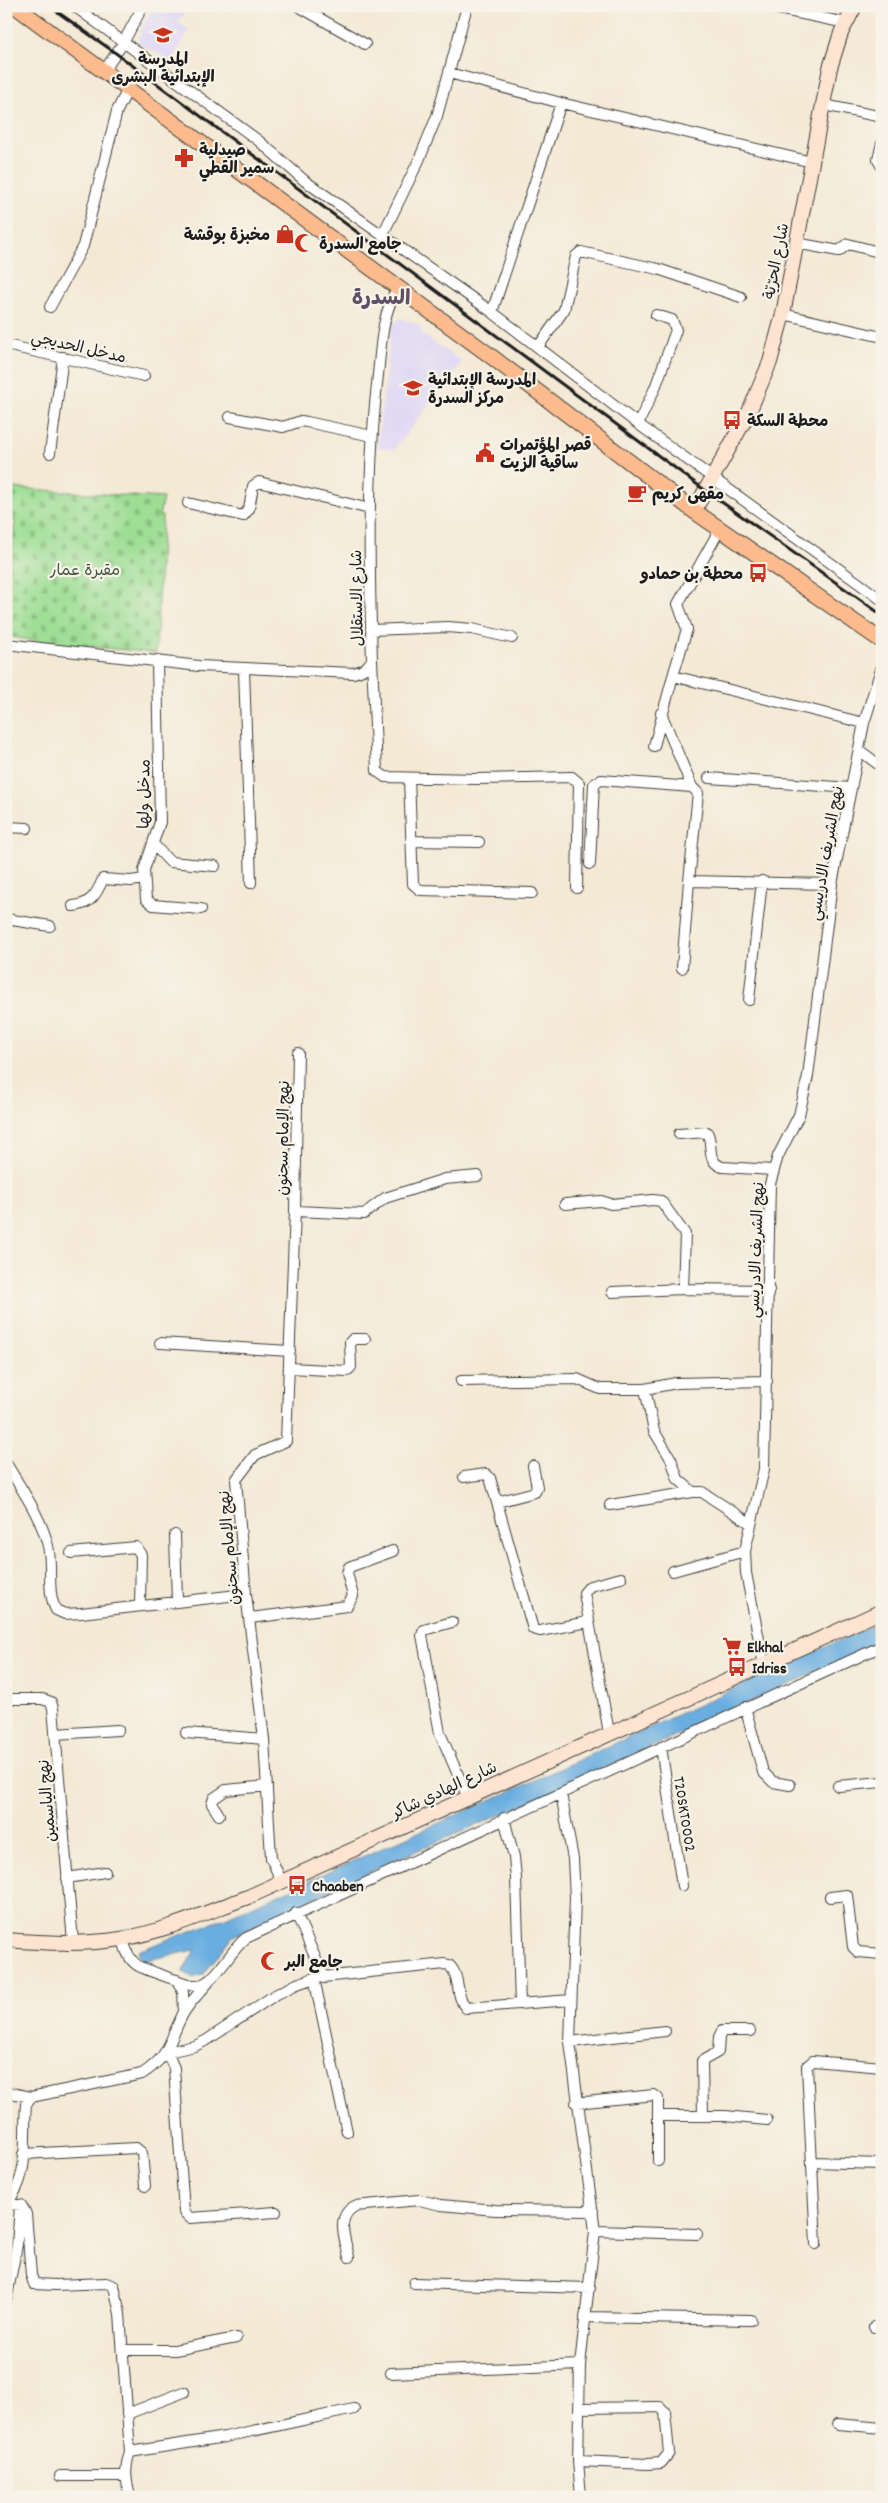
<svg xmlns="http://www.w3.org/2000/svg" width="888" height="2503" font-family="Dekko,'Playpen Sans Arabic',sans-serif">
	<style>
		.built { fill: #ddd5f6 }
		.cemetery { fill: url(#cemetery-stones); stroke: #5c7d58 }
		.water { fill: #6baee0; stroke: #44657e }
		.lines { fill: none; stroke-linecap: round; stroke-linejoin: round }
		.stream { stroke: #6baee0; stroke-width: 3 }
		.street-casing { stroke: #3c3b38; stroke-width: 12 }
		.secondary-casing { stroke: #3c3b38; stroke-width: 16 }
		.primary-casing { stroke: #3c3b38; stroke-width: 17 }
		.street { stroke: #fff; stroke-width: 10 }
		.secondary { stroke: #fde4d1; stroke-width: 14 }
		.primary { stroke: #fbbb8c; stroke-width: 15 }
		.rail { stroke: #1c1c1c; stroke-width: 3 }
		.labels { text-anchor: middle; stroke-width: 4.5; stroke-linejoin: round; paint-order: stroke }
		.poi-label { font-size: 16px; font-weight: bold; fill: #1c1c1c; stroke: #f7f3e8; text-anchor: start }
		.street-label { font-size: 16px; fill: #1c1c1c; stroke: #f7f3e8 }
		.park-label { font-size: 16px; fill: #435640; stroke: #f7f3e8 }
		.district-label { font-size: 21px; font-weight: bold; fill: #5b5266; stroke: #f7f3e8 }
	</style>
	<defs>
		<pattern id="cemetery-stones" width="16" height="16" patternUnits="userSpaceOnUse" patternTransform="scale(1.25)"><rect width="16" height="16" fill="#9dde94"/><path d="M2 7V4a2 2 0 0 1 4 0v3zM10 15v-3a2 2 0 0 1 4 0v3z" fill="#87be7f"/></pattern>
	</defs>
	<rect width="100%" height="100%" fill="#f7f3e8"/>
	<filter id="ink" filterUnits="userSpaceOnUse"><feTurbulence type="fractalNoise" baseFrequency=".02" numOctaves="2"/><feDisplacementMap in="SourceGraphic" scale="10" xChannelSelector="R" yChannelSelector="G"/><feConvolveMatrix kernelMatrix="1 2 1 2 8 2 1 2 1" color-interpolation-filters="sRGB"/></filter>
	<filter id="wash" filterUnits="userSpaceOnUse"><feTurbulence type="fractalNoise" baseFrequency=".0096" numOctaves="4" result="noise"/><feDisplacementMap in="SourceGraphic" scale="20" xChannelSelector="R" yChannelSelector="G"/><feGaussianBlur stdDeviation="1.12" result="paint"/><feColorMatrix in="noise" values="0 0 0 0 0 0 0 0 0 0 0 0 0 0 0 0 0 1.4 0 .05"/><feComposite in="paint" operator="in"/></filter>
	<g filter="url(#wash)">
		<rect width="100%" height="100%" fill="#f4e9d5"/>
		<path class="built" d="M154 6H190L178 22 189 30 172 61 139 44 138 38 141 33 139 32Z
			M399 318 420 325 422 334 462 362 394 450 377 447 392 323H396Z"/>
		<path class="cemetery" d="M12 488 163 498 159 516H162L156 653 41 642 6 636V605L15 520H11Z"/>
		<path class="water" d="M882 1621V1642L535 1800 393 1861 233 1936 203 1975 192 1978 183 1971 195 1950 142 1961 138 1951 223 1919 533 1781Z"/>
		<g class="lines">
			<path class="stream" d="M6 2266 13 2207"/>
		</g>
	</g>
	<g filter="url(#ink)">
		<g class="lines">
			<g class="street-casing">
				<path id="street" d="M74 6 259 141 305 181 492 312 638 424 882 600
					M298 6 365 44
					M764 6 846 23
					M104 71 123 43 143 6
					M449 73 561 103 812 162
					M824 105 882 117
					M882 143 878 160 882 167
					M383 234 419 160 437 116 467 6
					M796 243 839 251 848 244 875 251
					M50 307 83 246 117 111 128 89
					M492 312 561 103
					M783 314 882 337
					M6 345 144 376
					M538 347 564 310 576 256 581 252 658 269 741 297
					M230 417 283 427 301 421 307 422 372 436
					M638 424 655 388 676 330 672 320 656 315
					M50 453 63 357
					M188 503 243 516 249 509 253 486 259 482 370 509
					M371 630 448 627 472 629 512 638
					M6 644 199 666 353 673C363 671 367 668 372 660 369 565 367 470 378 375 381 345 382 313 398 287
					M157 660 160 822 144 870 146 899 153 905 201 909
					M372 660 377 771 385 777 477 779 572 777 579 783 577 888
					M244 669 251 883
					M673 676 687 629 678 604 720 529
					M661 713 692 787
					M654 746 673 676 864 723
					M859 750 882 767
					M409 778 413 884 420 890 532 893
					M709 778 851 788
					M6 827 27 828
					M411 841 479 842
					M154 845 170 862 215 866
					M590 864 594 784 601 780 692 787 698 793 689 881
					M73 906C91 905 97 893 103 879L131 881 144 879
					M6 919 50 926
					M682 968 689 881 832 884
					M749 1000 762 881
					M679 1134 707 1132C714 1145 705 1160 722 1167L773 1170
					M565 1204 601 1201 611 1204 653 1200 661 1201 685 1234 683 1289
					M295 1211 364 1214 385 1198 445 1179 478 1176
					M612 1292 683 1289 769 1290
					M160 1343 290 1351
					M290 1368 347 1371 351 1367 350 1342 353 1339H365
					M461 1381 577 1379 600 1389H645L676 1383 767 1381
					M645 1389 654 1431 671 1459 678 1479 693 1492
					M6 1463C21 1489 41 1516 48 1546 53 1566 46 1591 56 1610L65 1614 81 1613 246 1594
					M464 1477 486 1474 490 1478 533 1629 540 1631 588 1622
					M497 1502 535 1492 537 1487 533 1466
					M610 1505 693 1492H702L750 1523
					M175 1535 177 1602
					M71 1553 136 1547 141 1555 140 1606
					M673 1571 745 1551
					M250 1618 347 1606 353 1596 347 1573 349 1567 393 1551
					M452 1622 424 1630 422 1635 440 1733 468 1798
					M764 1665 746 1573 745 1551 764 1469 770 1184 778 1156 799 1115 808 1076 832 884 864 723 882 666
					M6 1699H42L51 1702 53 1708 73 1942
					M745 1707 763 1772 773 1782 790 1785
					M186 1733 264 1739
					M609 1733 584 1593 590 1586 621 1578
					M55 1734 118 1730
					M661 1747 682 1886
					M838 1786 882 1782
					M561 1794 573 1859 575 1898 570 2042 595 2231 580 2365 578 2461 581 2497
					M219 1815 212 1804 214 1798 226 1790 267 1786
					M504 1818 514 1857 516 1878 520 2004
					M67 1878 105 1872
					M282 1883 271 1858 264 1739 246 1594 236 1480 255 1455 286 1441 295 1211 298 1053
					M830 1897 847 1895 853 1947 858 1952 882 1954
					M296 1913 324 1978
					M123 1938C125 1948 128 1959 137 1965 140 1968 189 1985 194 1985 199 1986 204 1984 208 1981 222 1971 231 1950 246 1938L882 1646
					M314 1978 347 2132
					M177 1980 183 1992 184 2012
					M570 2042 665 2031
					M167 2052 195 2046 207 2040 275 1995 297 1984 314 1978 445 1964 449 1965C461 1976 455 1996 466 2008L571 2000
					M167 2052 174 2068 184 2212 190 2218 276 2212
					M6 2092 31 2097
					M576 2103 654 2095 658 2098V2161
					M658 2116H725L767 2120
					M703 2116 702 2061 718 2052 719 2037 722 2031H750
					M23 2154 136 2148 142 2153 145 2186
					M812 2162 882 2164
					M6 2203C31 2180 23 2135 26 2104L31 2097 142 2074C171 2055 168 2042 183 2014 189 2003 200 1992 208 1983
					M6 2204 21 2205 26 2214 31 2275 34 2284 56 2285 106 2283 114 2286 120 2314 130 2452C124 2469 126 2480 130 2497
					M595 2231 697 2234
					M816 2244 807 2066 813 2061 882 2067
					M349 2257C345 2238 335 2217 355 2206L419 2200 441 2205 495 2210 593 2211
					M414 2283 590 2288
					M6 2301 17 2245 20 2206
					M585 2317 751 2320
					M874 2327 882 2326
					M123 2350H175L236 2338
					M391 2373 580 2365
					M127 2414 184 2392
					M838 2424 882 2428
					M130 2452 225 2437 354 2409
					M578 2461 648 2464 661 2463 669 2453 665 2412 660 2407 579 2408
					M60 2476H125"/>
			</g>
			<g class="secondary-casing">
				<path id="secondary" d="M694 511 749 412 770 362 783 314 830 68 841 33 855 6
					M6 1940C44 1943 84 1945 121 1939 164 1932 207 1912 248 1897L882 1611"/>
			</g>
			<g class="primary-casing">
				<path id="primary" d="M15 6 488 354 694 511 882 641"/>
			</g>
			<use href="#street" class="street"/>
			<use href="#secondary" class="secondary"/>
			<use href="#primary" class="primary"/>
			<path class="rail" d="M49 6 117 54 706 491 882 615"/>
		</g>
	</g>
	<defs>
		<g id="school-bare" transform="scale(1.5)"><path d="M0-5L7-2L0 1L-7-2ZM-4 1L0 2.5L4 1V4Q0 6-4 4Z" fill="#c8321e" stroke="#f7f3e8" stroke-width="2.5" paint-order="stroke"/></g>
		<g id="pharmacy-bare" transform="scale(1.5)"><path d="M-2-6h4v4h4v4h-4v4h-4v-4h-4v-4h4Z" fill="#c8321e" stroke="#f7f3e8" stroke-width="2.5" paint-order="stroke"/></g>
		<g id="shop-bare" transform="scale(1.5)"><path d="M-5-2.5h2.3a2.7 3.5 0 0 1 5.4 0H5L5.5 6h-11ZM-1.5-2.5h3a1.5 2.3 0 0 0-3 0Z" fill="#c8321e" stroke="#f7f3e8" stroke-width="2.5" paint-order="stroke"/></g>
		<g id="mosque-bare" transform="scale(1.5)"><path d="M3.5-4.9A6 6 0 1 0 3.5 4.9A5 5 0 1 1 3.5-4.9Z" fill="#c8321e" stroke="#f7f3e8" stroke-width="2.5" paint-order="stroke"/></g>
		<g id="bus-bare" transform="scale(1.5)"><path d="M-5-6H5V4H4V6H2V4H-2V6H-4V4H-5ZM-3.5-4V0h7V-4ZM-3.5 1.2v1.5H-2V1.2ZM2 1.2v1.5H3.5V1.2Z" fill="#c8321e" stroke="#f7f3e8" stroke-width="2.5" paint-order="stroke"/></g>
		<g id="civic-bare" transform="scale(1.5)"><path d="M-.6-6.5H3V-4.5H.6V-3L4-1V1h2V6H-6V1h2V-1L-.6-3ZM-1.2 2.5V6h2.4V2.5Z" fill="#c8321e" stroke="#f7f3e8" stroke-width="2.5" paint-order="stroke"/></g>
		<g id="cafe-bare" transform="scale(1.5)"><path d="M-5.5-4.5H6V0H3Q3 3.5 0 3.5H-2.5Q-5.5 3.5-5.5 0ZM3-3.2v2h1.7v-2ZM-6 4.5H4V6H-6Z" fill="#c8321e" stroke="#f7f3e8" stroke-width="2.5" paint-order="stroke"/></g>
		<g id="supermarket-bare" transform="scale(1.5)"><path d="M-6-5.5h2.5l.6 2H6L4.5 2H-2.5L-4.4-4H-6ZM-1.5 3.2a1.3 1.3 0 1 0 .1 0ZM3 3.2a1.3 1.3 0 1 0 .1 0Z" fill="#c8321e" stroke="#f7f3e8" stroke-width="2.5" paint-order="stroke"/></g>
	</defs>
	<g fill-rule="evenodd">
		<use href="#school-bare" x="163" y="35"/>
		<use href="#pharmacy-bare" x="184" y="158"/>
		<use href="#shop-bare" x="285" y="234"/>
		<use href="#mosque-bare" x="304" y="243"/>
		<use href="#school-bare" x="413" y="388"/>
		<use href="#bus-bare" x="732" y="420"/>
		<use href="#civic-bare" x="485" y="453"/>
		<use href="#cafe-bare" x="637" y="493"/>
		<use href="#bus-bare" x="758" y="573"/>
		<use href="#supermarket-bare" x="732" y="1646"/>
		<use href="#bus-bare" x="737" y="1667"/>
		<use href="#bus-bare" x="297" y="1885"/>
		<use href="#mosque-bare" x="270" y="1961"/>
	</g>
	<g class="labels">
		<g class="poi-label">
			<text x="163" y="64" text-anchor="middle">المدرسة<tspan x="163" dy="18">الإبتدائية البشرى</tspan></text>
			<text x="199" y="155">صيدلية<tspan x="199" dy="18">سمير القطي</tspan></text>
			<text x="270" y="240" text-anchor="end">مخبزة بوقشة</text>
			<text x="319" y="249">جامع السدرة</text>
			<text x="428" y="385">المدرسة الإبتدائية<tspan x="428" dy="18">مركز السدرة</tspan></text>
			<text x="747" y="426">محطة السكة</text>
			<text x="500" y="450">قصر المؤتمرات<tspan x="500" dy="18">ساقية الزيت</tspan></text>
			<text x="652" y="499">مقهى كريم</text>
			<text x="743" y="579" text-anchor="end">محطة بن حمادو</text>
			<text x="747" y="1652">Elkhal</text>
			<text x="752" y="1673">Idriss</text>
			<text x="312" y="1891">Chaaben</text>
			<text x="285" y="1967">جامع البر</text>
		</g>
		<g class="street-label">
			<text transform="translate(775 261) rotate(-79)" y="6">شارع الحرّيّة</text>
			<text transform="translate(79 346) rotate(13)" y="6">مدخل الحديجي</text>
			<text transform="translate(356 598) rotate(-91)" y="6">شارع الاستقلال</text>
			<text transform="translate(143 794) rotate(-89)" y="6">مدخل ولها</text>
			<text transform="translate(825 853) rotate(-80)" y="6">نهج الشريف الادريسي</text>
			<text transform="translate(282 1138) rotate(-89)" y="6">نهج الإمام سحنون</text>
			<text transform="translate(755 1250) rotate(-88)" y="6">نهج الشريف الادريسي</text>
			<text transform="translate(228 1548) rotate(-95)" y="6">نهج الإمام سحنون</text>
			<text transform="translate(444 1789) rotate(-25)" y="6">شارع الهادي شاكر</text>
			<text transform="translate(46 1801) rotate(-95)" y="6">نهج الياسمين</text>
			<text transform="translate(686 1814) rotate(81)" y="6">T20SKT0002</text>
		</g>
		<g class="park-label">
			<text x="85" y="575">مقبرة عمار</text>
		</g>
		<g class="district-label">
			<text x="381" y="304">السدرة</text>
		</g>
	</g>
	<rect width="888" height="2503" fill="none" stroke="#f7f3e8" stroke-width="25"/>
</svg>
